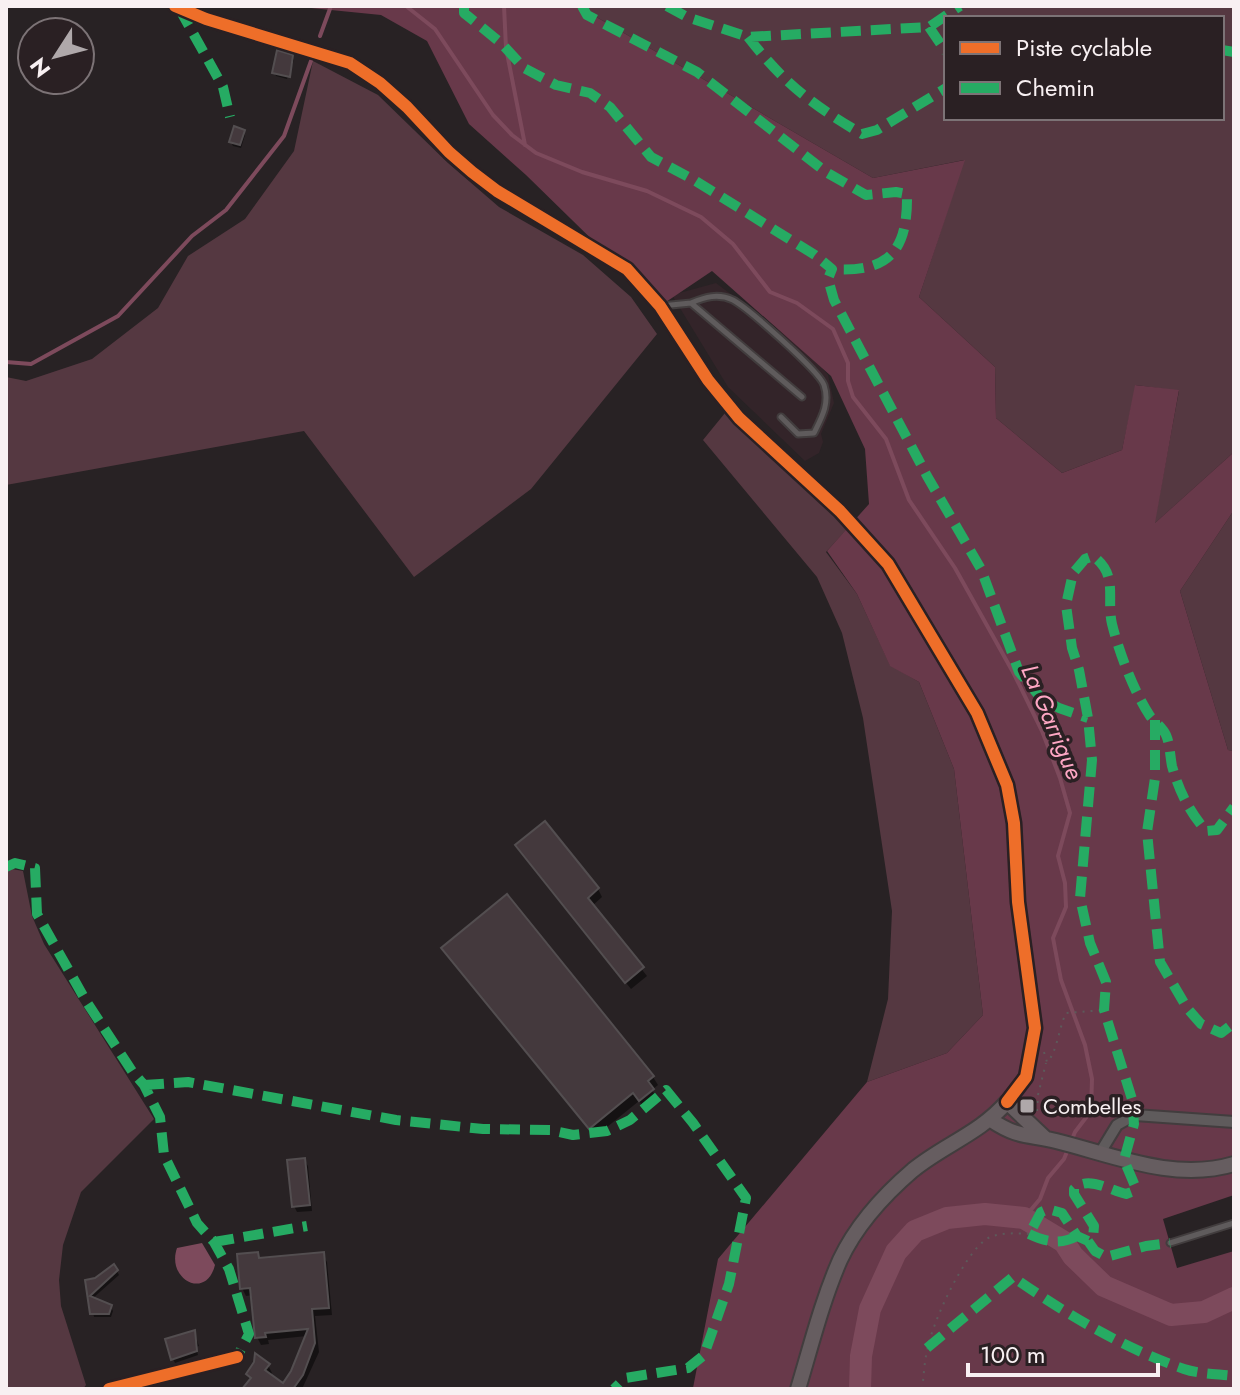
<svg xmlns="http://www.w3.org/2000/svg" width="1240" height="1395" font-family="Jost,sans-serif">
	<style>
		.built { fill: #332429 }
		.green { fill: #553841; fill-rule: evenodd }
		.forest { fill: #68394a }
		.water { fill: #7d4a5c }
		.shadow { fill: #0007 }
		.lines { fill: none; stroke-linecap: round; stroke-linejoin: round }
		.stream { stroke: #7d4a5c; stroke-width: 4 }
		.river { stroke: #7d4a5c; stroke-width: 22 }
		.building { fill: #44393d; stroke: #534e50; stroke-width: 2 }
		.service-casing { stroke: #423d3e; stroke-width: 9 }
		.minor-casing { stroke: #423d3e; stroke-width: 14 }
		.tertiary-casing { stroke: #423d3e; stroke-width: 16 }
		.secondary-casing { stroke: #423d3e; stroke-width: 18 }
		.path { stroke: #5d595a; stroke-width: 2; stroke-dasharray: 2 6; stroke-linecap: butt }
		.service { stroke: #5f5b5c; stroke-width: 5 }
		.minor { stroke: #5f5b5c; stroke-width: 10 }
		.tertiary { stroke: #5f5b5c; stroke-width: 12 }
		.secondary { stroke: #665d60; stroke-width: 14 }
		.quiet { stroke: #26ab63; stroke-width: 10; stroke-dasharray: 20 10; stroke-linecap: butt }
		.cycleway-casing { stroke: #2a2023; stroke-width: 17 }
		.cycleway { stroke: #ee6e29; stroke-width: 12 }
		.poi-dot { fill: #afa8aa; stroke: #2a2023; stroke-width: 3 }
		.labels { text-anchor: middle; stroke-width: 7; stroke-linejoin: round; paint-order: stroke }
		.poi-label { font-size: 22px; fill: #f8f0f2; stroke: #2a2023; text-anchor: start }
		.water-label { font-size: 24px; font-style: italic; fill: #fea7c4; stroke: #2a2023 }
	</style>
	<rect width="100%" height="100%" fill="#282224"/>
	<path class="built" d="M716 283 810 354 828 375 834 403 821 434 823 442 819 453 805 461 728 387 672 295Z"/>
	<path class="green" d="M583 6H1234V452L1154 524 1179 391 1136 385 1122 450 1062 473 996 418 995 367 919 297 964 160 873 178 586 11ZM946 18H1222V118H946Z
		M313 61 378 95 448 163 499 207 583 255 631 297 657 334 531 489 414 577 304 431 6 485V377L26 381 92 359 158 308 188 256 245 219 294 151Z
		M725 413 775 462 848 528 826 552 857 594 890 665 919 682 954 769 983 1015 947 1053 867 1082 888 999 892 911 863 718 842 633 817 577 703 440Z
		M1234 510V751L1228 750 1180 591Z
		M12 869 23 871 32 916 44 944 154 1119 81 1192 63 1245 59 1280 61 1306 86 1385 83 1389H6V872Z"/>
	<path class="forest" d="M291 6H583L586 11 873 178 965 160 919 297 995 367 996 418 1062 473 1122 450 1135 385 1179 390 1155 523 1234 452V510L1180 591 1228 750 1234 751V1195L1163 1219 1177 1268 1234 1251V1389L693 1388 718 1259 867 1082 947 1053 983 1015 954 769 919 682 890 666 857 594 827 551 869 504 865 449 831 376 712 271 660 306 526 175 469 124 427 41 381 15Z"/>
	<path class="water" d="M202 1243 215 1265C206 1301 166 1279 177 1248Z"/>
	<path class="shadow" d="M292 57 294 60 287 79 276 76 274 72Z
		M243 131 245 135 241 148 233 146 231 142Z
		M545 824 598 889 602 897 592 906 647 976 631 989 522 853Z
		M449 957 653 1077 658 1085 652 1090 657 1099 645 1109 639 1101 596 1136Z
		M304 1160 308 1166 312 1211 297 1212 294 1206Z
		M257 1254 261 1260 322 1254 327 1262 332 1315 315 1316 319 1352 302 1389H246L252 1380 248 1374 268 1365 272 1373 270 1376 283 1386 293 1372 307 1336 268 1340 269 1344 261 1345 257 1337 253 1295 246 1296 242 1288Z
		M117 1271 119 1275 92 1299 111 1307 113 1311 111 1317H94L87 1282Z
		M194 1332 199 1346 196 1347 198 1355 175 1363 173 1359Z"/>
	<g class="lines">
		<path class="stream" d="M406 6 435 29 493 115 512 135 536 153 582 172 647 191 701 217 733 244 770 292 797 303 833 329 848 363V381L853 397 886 439 909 500 955 568 1014 674 1042 731 1060 778 1070 813 1058 856 1065 883 1066 907 1053 938 1061 980 1085 1045 1092 1079 1091 1111 1075 1132 1064 1159 1048 1178 1040 1199 1024 1218
			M504 6 506 48 525 145
			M320 36 331 6
			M6 362 31 364 118 316 192 236 226 210 284 136 311 61"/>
		<path class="river" d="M860 1389 861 1356 870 1309 896 1252 915 1231 947 1218 985 1214 1024 1218 1064 1242 1073 1256 1104 1286 1171 1315 1204 1312 1234 1298"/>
	</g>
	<path class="building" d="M277 50 293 55 290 77 272 73Z
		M234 126 245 130 240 145 229 142Z
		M545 821 599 888 588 898 644 967 625 983 515 845Z
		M507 894 654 1076 648 1081 654 1089 639 1101 633 1093 589 1129 441 948Z
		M305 1158 310 1205 292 1207 287 1160Z
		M258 1252 259 1258 324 1252 329 1308 312 1309 315 1343 303 1375 293 1389H242L251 1378 246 1374 254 1362 255 1353 270 1364 265 1370 283 1383 291 1371 308 1329 265 1333 266 1337 255 1338 250 1288 240 1289 237 1254Z
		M114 1264 118 1270 90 1296 112 1305 109 1314H90L85 1280 95 1278Z
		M195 1330 197 1351 171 1360 165 1339Z"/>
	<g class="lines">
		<g class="service-casing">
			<path id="service" d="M691 303C705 297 718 293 733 300 748 308 819 371 824 385 830 403 822 417 814 433L798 434 781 417
				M661 306 691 303 802 397
				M1170 1243 1234 1223"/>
		</g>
		<g class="minor-casing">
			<path id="minor" d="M1100 1153 1117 1125 1135 1115 1234 1122
				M109 1389 237 1357"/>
		</g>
		<g class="tertiary-casing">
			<path id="tertiary" d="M175 6 206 19 350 63 380 83 407 107 449 152 472 172 497 191 627 269 660 306 708 380 739 418 840 511 888 564 977 713 1007 785 1014 823 1018 902 1035 1028 1026 1077 1007 1102"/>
		</g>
		<g class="secondary-casing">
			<path id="secondary" d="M991 1120C1018 1138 1027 1134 1056 1141 1113 1155 1174 1182 1234 1164
				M798 1389C811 1346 822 1301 840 1260 856 1226 885 1194 913 1170 945 1144 979 1134 1007 1102L1045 1138"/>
		</g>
		<path class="path" d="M1219 17 1220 18
			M1222 35 1224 50
			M1044 1052 1047 1062C1057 1053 1059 1027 1066 1013L1104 1010
			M1037 1111 1038 1095 1046 1063
			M922 1389C924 1376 924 1364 927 1351 932 1323 962 1258 985 1240 996 1232 1016 1233 1029 1234L1033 1227"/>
		<use href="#service" class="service"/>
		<use href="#minor" class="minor"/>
		<use href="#tertiary" class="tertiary"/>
		<use href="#secondary" class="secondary"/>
		<path class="quiet" d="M464 6V13L501 43 524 68 556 85 590 93 610 107 651 157 694 180 815 255 832 269 828 279 834 300 927 476 981 569 1019 672 1041 698 1059 708 1088 718
			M582 6 587 15 697 72 826 172 866 195 896 192 907 194C908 251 889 273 832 269
			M667 6 687 17 748 37 929 27 960 6
			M179 8 223 87 230 117
			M929 27 946 52
			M748 37C783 82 812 105 862 134L877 130 946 88
			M1222 50 1234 52
			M1155 720V778L1147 832 1160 962 1187 1008 1201 1024 1221 1033 1234 1023
			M6 867 15 863 35 868 37 914 86 1001 132 1071 144 1085 160 1117 164 1155 197 1223 214 1242 229 1269 249 1334 237 1357
			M144 1085 188 1082 396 1120 483 1129 550 1130 573 1135 607 1131 630 1120 666 1090 693 1123 746 1198 729 1284 704 1355 688 1368 625 1378 614 1389
			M1033 1227 1041 1212 1048 1209 1062 1213 1077 1236 1088 1241 1093 1238 1094 1226 1074 1194V1189C1088 1175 1109 1190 1126 1194L1134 1191 1135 1186 1124 1160 1134 1124 1132 1099 1104 1010 1106 982 1090 943 1080 898 1092 760 1088 718 1079 670 1072 648 1066 605 1073 573 1085 559 1093 556C1119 575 1106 598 1112 624 1119 652 1134 692 1150 716 1155 722 1163 728 1166 735 1170 744 1170 756 1172 766 1179 791 1189 811 1206 831L1217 830 1234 807
			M1029 1234C1046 1242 1060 1245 1077 1236
			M1088 1241 1095 1251 1106 1257 1146 1246 1170 1243
			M214 1242 307 1226
			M927 1348 1013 1277C1066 1314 1123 1348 1184 1369 1199 1374 1218 1374 1234 1376"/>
		<g class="cycleway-casing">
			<path id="cycleway" d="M175 6 206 19 350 63 380 83 407 107 449 152 472 172 497 191 627 269 660 306 708 380 739 418 840 511 888 564 977 713 1007 785 1014 823 1018 902 1035 1028 1026 1077 1007 1102
				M109 1389 237 1357"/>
		</g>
		<use href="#cycleway" class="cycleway"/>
	</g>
	<rect class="poi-dot" x="1019" y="1098" width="16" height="16" rx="4"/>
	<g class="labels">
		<g class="poi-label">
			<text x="1043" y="1114">Combelles</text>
		</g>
		<g class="water-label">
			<text transform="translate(1052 722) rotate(67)" y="8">La Garrigue</text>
		</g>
	</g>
	<rect width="1240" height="1395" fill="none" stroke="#f8f0f2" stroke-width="16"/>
	<rect x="944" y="16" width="280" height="104" fill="#2a2023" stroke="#7c7376" stroke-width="2"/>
	<rect x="960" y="42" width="40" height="12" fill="#ee6e29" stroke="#7c7376" stroke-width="2"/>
	<text x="1016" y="56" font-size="24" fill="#f8f0f2">Piste cyclable</text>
	<rect x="960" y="82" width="40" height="12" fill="#26ab63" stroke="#7c7376" stroke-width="2"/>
	<text x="1016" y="96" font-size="24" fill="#f8f0f2">Chemin</text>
	<g transform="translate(56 56) rotate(234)"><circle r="38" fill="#2a2023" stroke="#7c7376" stroke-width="2"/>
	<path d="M0-6L14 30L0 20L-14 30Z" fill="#afa8aa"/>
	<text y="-12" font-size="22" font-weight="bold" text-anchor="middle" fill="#f8f0f2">N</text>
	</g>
	<path d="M968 1363v12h190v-12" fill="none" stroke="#f8f0f2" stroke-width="4"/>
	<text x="980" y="1363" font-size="24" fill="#f8f0f2" stroke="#2a2023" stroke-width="6" paint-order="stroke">100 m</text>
</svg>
